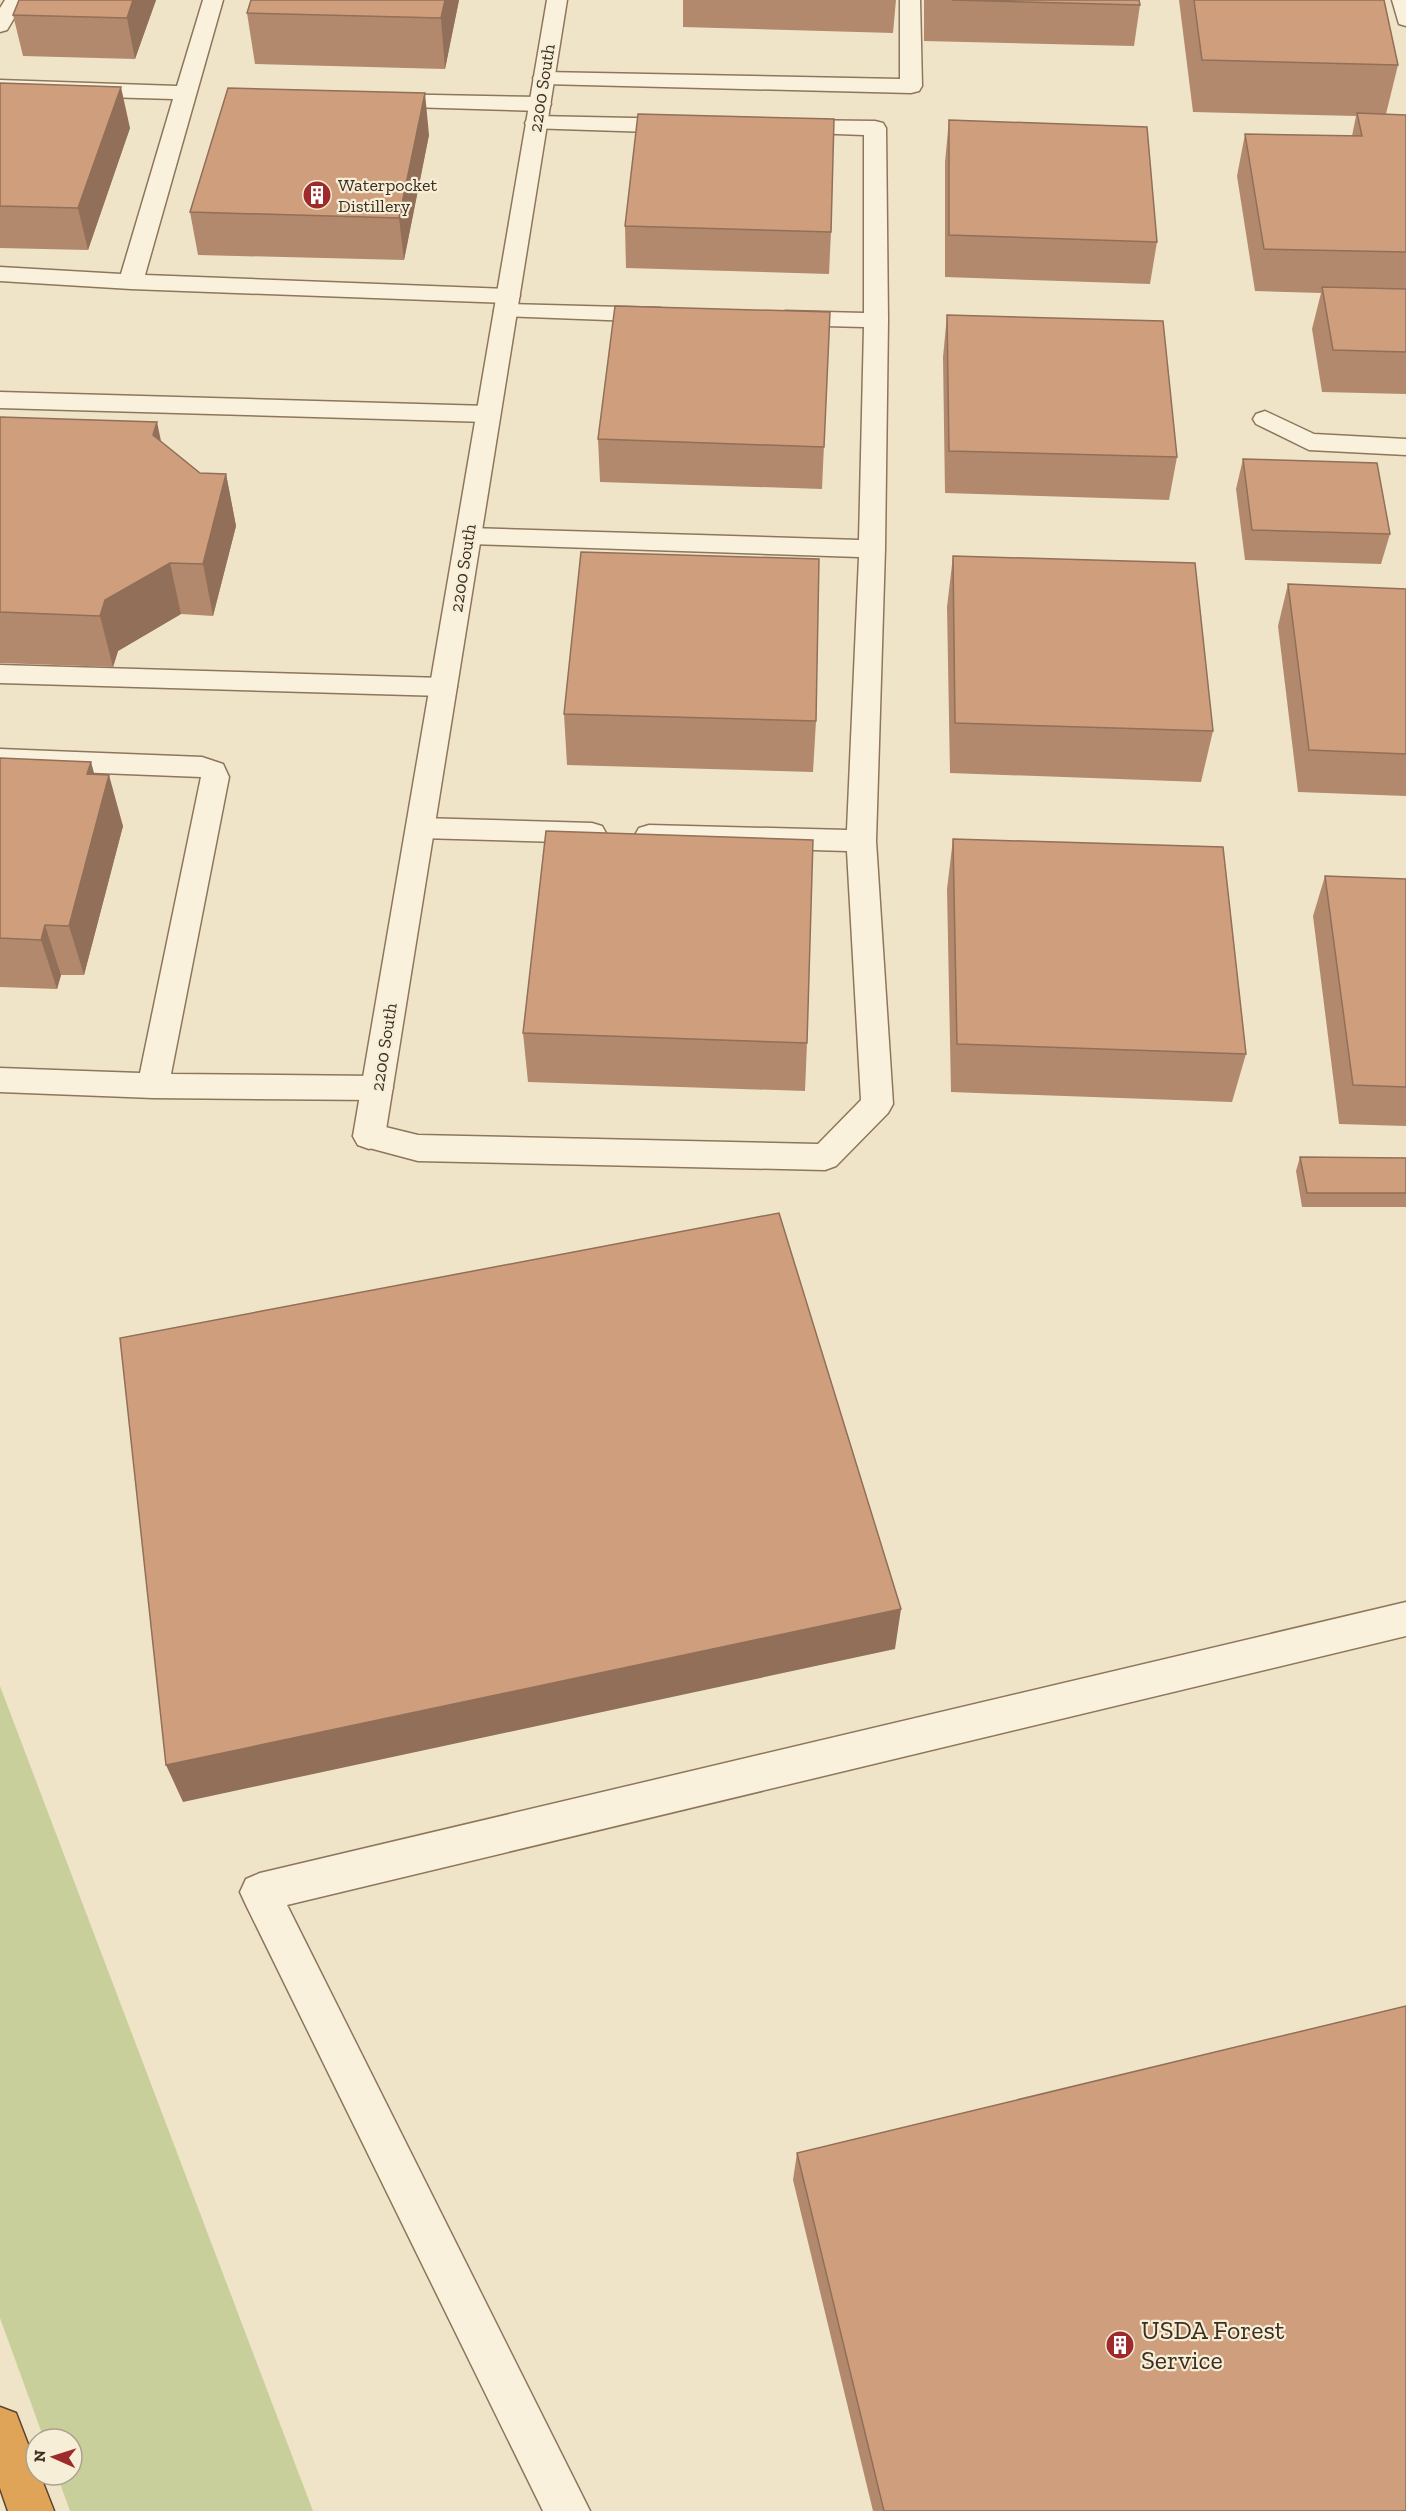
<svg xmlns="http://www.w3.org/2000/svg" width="1406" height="2511" font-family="'Zilla Slab',serif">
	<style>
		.green { fill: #c9cf9b }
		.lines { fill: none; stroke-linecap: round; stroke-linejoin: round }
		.service-casing { stroke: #8d765c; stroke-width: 3 }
		.minor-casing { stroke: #8d765c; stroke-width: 3 }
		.motorway-casing { stroke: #5b4430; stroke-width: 3 }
		.service { fill: #faf1dc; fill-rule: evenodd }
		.minor { fill: #faf1dc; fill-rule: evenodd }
		.motorway { fill: #e0a458; fill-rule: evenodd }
		.wall { fill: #b2896c }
		.shaded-wall { fill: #916f58 }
		.building { fill: #cf9f7d; stroke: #916f58; stroke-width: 1.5 }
		.labels { text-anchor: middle; stroke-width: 4.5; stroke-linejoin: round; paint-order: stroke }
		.far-street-label { font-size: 18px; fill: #3d2e20; stroke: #f7eed8 }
		.far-poi-label { font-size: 18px; fill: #3d2e20; stroke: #f7eed8; text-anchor: start }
		.near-poi-label { font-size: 26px; fill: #3d2e20; stroke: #f7eed8; text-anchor: start }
	</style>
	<rect width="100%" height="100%" fill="#f0e4c8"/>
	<path class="green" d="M0 1686 313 2511H70L57 2475H72V2439H44L0 2318Z"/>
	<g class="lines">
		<g class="service-casing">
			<path id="service" d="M5 0H25L7 30 0 32V8Z
				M203 0H223L145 275 508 289 516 291 520 296 516 301 508 303 131 289 0 281V267L121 274 173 99 0 94V80L177 86Z
				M900 0H920L922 86 919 91 911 93 544 84 536 83 533 78 536 73 544 72 900 79Z
				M1392 0H1406V26L1399 24Z
				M383 94 540 97 548 99 551 104 548 109 540 111 375 106 372 101 375 96Z
				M536 116 682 119 690 121 693 126 690 131 682 133 528 128 525 123 528 118Z
				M791 120 875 121 883 123 886 128 888 320 885 549 876 841 893 1104 888 1113 836 1166 825 1170 418 1161 358 1145 353 1136 358 1127 369 1123 418 1135 818 1144 861 1100 847 851 649 845 639 842 635 835 639 828 649 825 847 830 859 557 469 544 460 542 456 536 460 530 469 528 859 540 864 327 786 325 778 323 774 318 778 313 786 311 864 313V135L783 132 780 127 783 122Z
				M506 304 660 308 668 310 672 315 668 320 660 322 498 316 494 311 498 306Z
				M0 392 488 406 497 409 500 414 497 419 488 422 0 408Z
				M1265 411 1314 434 1406 439V455L1309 450 1256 424 1253 419 1256 414Z
				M0 665 443 678 453 680 457 687 453 694 443 696 0 683Z
				M0 749 202 757 223 764 229 777 171 1074 377 1076 388 1079 393 1088 388 1097 377 1100 153 1098 0 1092V1068L140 1073 201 777 0 769Z
				M420 818 592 823 602 826 606 833 602 840 592 843 420 838 410 835 406 828 410 821Z
				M1406 1602V1636L287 1905 590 2511H543L246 1905 240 1892 246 1879 260 1873Z"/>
		</g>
		<g class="minor-casing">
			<path id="minor" d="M547 0H567L385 1136 380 1145 369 1149 358 1145 353 1136Z"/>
		</g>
		<g class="motorway-casing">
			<path id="motorway" d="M0 2407 16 2413 36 2465V2475H40L54 2511H8L0 2488Z"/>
		</g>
		<use href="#service" class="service"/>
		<use href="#minor" class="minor"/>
		<use href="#motorway" class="motorway"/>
	</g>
	<path class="wall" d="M156 0 135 59 23 56 13 15Z
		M251 0H459L445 69 255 64 247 13Z
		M683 0H896L893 33 683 27Z
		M924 0H1139L1140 5 1134 46 924 41Z
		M1179 0H1384L1398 65 1386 114 1406 115V394L1322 392 1312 329 1321 293 1255 291 1237 176 1245 134 1352 136 1356 116 1193 112Z
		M0 83 130 128 88 250 0 248Z
		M949 120 1157 242 1150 284 945 277V162Z
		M429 135 404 260 198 255 190 212Z
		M625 226 831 232 829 274 626 268Z
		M830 312 822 489 600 482 598 439Z
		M947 315 1177 457 1169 500 945 493 943 357Z
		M0 417 161 442 200 473 226 474 236 526 213 616 181 614 118 651 113 667 0 663Z
		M1243 459 1390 534 1381 564 1245 560 1236 489Z
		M953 556 1213 731 1201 782 950 773 947 607Z
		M1288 584 1406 589V796L1298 792 1278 626Z
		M564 714 816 721 813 772 567 765Z
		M0 758 94 775 123 826 84 975H61L57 989 0 987Z
		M953 839 1246 1054 1232 1102 951 1092 947 889Z
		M1325 876 1406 879V1126L1339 1124 1313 916Z
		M523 1033 807 1043 805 1091 528 1082Z
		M1300 1157 1406 1158V1207H1302L1296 1171Z
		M797 2153 1406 2511H873L793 2180Z"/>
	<path class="shaded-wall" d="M133 0H156L135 59 127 18Z
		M445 0H459L445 69 441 18Z
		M121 87 130 128 88 250 78 208Z
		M425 93 429 135 404 260 399 218Z
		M157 422 168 474 153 435Z
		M226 474 236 526 213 616 203 564Z
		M170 563 181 614 118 651 113 667 100 616 105 600Z
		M91 762 102 802 109 775 123 826 84 975 69 926 87 774Z
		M45 925 61 975 57 989 41 940Z
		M901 1609 895 1649 183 1802 166 1765Z"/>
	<path class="building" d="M19 0H133L127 18 13 15Z
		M251 0H445L441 18 247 13Z
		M952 0H1139L1140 5Z
		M1194 0H1384L1398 65 1202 60Z
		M0 83 121 87 78 208 0 206Z
		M228 88 425 93 399 218 190 212Z
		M1357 113 1406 115V252L1264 249 1245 134 1362 136Z
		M638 114 834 119 831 232 625 226Z
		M949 120 1147 127 1157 242 949 235Z
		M1322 287 1406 289V352L1333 350Z
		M615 306 830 312 824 447 598 439Z
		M947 315 1163 321 1177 457 949 451Z
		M0 417 157 422 153 435 200 473 226 474 203 564 170 563 105 600 100 616 0 612Z
		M1243 459 1377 463 1390 534 1252 530Z
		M581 552 819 559 816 721 564 714Z
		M953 556 1195 563 1213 731 955 723Z
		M1288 584 1406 589V754L1309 750Z
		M0 758 91 762 87 774 109 775 69 926 45 925 41 940 0 938Z
		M546 831 813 840 807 1043 523 1033Z
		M953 839 1223 847 1246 1054 957 1044Z
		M1325 876 1406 879V1087L1353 1085Z
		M1300 1157 1406 1158V1193H1307Z
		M779 1213 901 1609 166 1765 120 1338Z
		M1406 2006V2511H884L797 2153Z"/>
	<defs>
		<g id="building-disc" transform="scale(1.5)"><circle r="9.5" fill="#9e2a2b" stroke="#f7eed8"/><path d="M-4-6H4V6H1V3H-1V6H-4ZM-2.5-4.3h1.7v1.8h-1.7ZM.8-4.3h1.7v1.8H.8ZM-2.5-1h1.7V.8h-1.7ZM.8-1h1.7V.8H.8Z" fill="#fff"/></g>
	</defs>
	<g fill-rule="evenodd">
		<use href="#building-disc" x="317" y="195"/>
		<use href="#building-disc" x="1120" y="2345"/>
	</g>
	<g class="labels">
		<g class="far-street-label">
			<text transform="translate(542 88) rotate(-81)" y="6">2200 South</text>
			<text transform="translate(463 568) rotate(-81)" y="6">2200 South</text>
			<text transform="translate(384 1047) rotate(-81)" y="6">2200 South</text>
		</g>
		<g class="far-poi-label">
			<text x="338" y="191">Waterpocket<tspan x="338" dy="21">Distillery</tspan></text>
		</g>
		<g class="near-poi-label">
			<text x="1141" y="2339">USDA Forest<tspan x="1141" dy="30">Service</tspan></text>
		</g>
	</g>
	<g transform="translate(54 2457) rotate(273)"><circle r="28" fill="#f7eed8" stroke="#ada18e" stroke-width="1.5"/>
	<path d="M0-4.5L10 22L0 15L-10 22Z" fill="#9e2a2b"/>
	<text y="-9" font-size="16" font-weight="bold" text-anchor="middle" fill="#3d2e20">N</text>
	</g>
</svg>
